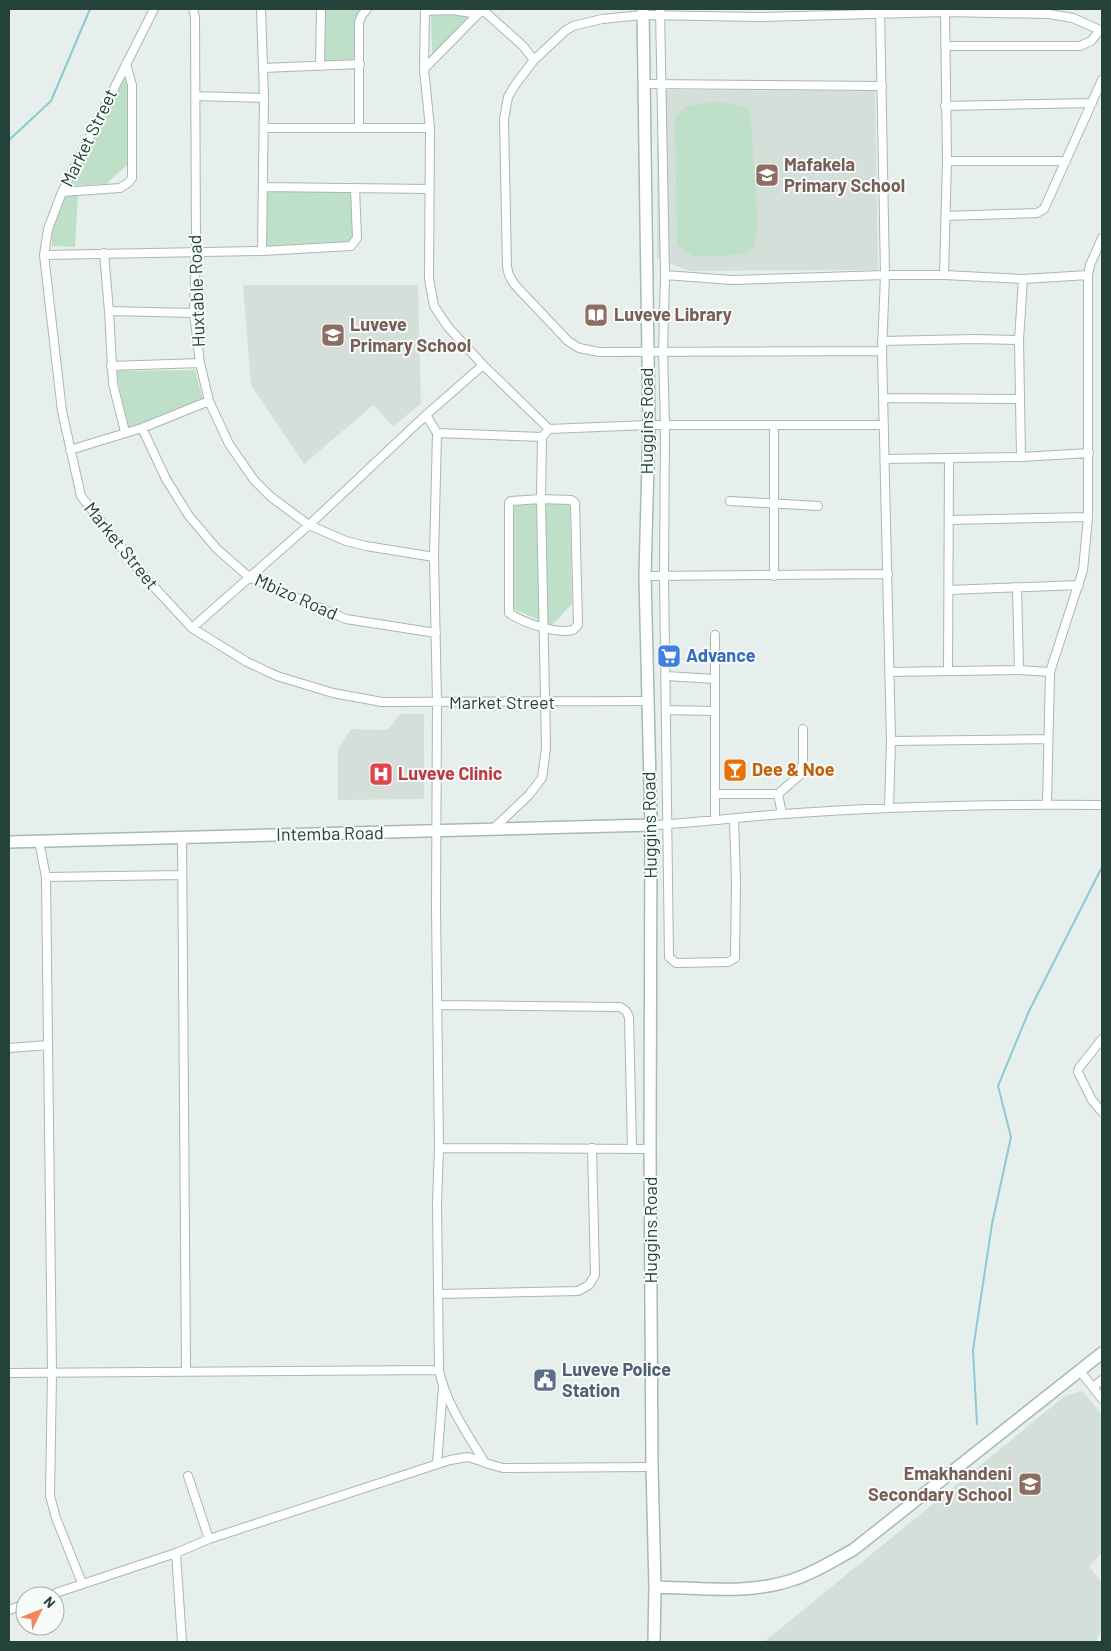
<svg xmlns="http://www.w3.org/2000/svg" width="1111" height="1651" font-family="Barlow,sans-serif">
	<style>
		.built { fill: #d4dfda }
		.green { fill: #bfe0c8 }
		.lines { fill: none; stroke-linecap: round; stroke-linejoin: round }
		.stream { stroke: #8ec9d4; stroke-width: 2 }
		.street-casing { stroke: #a8b8b2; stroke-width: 10 }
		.secondary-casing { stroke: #a4bbb3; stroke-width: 14 }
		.street { stroke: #fff; stroke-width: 8 }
		.secondary { stroke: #fff; stroke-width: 11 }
		.labels { text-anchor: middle; stroke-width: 4; stroke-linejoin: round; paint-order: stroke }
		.street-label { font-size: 18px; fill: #24423a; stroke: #f7fbf9 }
		.education-label { font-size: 18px; font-weight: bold; fill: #785e54; stroke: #f7fbf9; text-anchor: start }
		.shop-label { font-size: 18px; font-weight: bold; fill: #366cbe; stroke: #f7fbf9; text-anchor: start }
		.food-label { font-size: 18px; font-weight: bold; fill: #c56008; stroke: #f7fbf9; text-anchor: start }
		.health-label { font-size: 18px; font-weight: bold; fill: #be3a42; stroke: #f7fbf9; text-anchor: start }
		.service-label { font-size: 18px; font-weight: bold; fill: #4e5e75; stroke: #f7fbf9; text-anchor: start }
	</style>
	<rect width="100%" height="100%" fill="#e6efeb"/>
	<path class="built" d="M657 90 875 91 878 270 689 271 657 258Z
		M243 285H418L421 404 393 426 373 405 304 464 251 385Z
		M401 714H424V799L338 800V750L351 729 387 730Z
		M1083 1391 1102 1415V1553L1089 1566 1102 1583V1628L1096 1642H764L1065 1396Z"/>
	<path class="green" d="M325 9H361L356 18 358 62 325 63Z
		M431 13 473 15 432 56Z
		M125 72 128 89 127 165 106 184 69 186Z
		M721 101 750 109 758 225 754 247 741 255 692 256 677 245 675 118 686 106Z
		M267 191H351L355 237 348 244 267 246Z
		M78 195 75 247 52 246V230L65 197Z
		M195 370 203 400 128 428 116 371Z
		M570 503 572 604 552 625 513 609 514 505Z"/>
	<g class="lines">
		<path class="stream" d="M9 140 51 101 90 9
			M977 1424 973 1350 992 1224 1011 1137 998 1086 1029 1011 1102 867"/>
		<g class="street-casing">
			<path id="street" d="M154 9 62 192 48 229 44 255 62 411 81 496 143 575 192 628 247 662 277 676 333 693 382 702 647 701
				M193 9 195 17 196 251 194 313 200 363 209 401 229 444 254 480 271 497 309 525 346 541 366 546 434 557
				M261 9 264 98 262 251
				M425 9 424 69 430 128 429 279 434 306 448 327 483 365 549 429 649 425H884
				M660 9 665 275 663 352 665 425 664 576 669 957 676 963 728 962 735 958 736 882 734 819
				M880 9 885 275 882 351 891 741 889 807
				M483 10 523 46 534 60
				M425 11 452 10 478 14
				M945 46H1080L1091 41 1100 30
				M320 66 321 9
				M263 68 360 64
				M424 69 483 9
				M643 84 882 86
				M195 96 264 98
				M945 106 1092 103
				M264 128H430
				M359 128V22L362 15 367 9
				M947 161H1066
				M263 187 429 189
				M62 192 120 188 128 183 132 178V85L126 64
				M946 216 1037 213 1044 209 1102 80
				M104 253 109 311 113 384 125 432
				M44 255 262 251 351 246 357 238 355 188
				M665 275 732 280 885 275H944L1023 279 1088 275
				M944 275 947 161 945 12
				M109 311 194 313
				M882 341 974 339 1019 340
				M882 351 599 352 579 348 568 341 514 284 509 275 507 267 504 119 508 97 515 85 534 60 565 31 573 26 602 19 643 15 760 17 945 12 1049 14 1073 18 1102 31
				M111 366 200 363
				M884 398 1020 399
				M426 415 437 433 434 557 437 703 436 908 439 1148 437 1203 439 1370C446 1404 467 1433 485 1463L503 1468 652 1467
				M774 425V576
				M142 428 166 479 189 516 217 549 249 577 346 619 436 633
				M437 433 542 437
				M70 450 142 428 209 401
				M1021 457 1019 340 1023 279
				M885 459 1021 457 1089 453
				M541 499 571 500 575 503 578 625 573 630C555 634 524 623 509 613V503L511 501Z
				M730 501 818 506
				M949 520 1088 517
				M645 576 888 574
				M1017 587 1019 670
				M949 590 1079 585
				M192 628 309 525 426 415 483 365
				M715 635V820
				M948 670 949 458
				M889 672 1019 670 1050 672
				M666 676 715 679
				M666 710 715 711
				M891 741 1048 739
				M715 794H778
				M1047 804 1050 672 1083 570 1088 517V275L1090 265 1102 238
				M782 814 778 794 800 775 803 762V729
				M651 825C695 823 739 817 783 814 889 806 996 804 1102 805
				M493 829 529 795 542 778 546 748 541 499 542 437 549 429
				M182 836 186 1371
				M39 841 46 877 52 1373 50 1496 56 1518 82 1583
				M46 877 182 875
				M438 1005 620 1007 626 1011 629 1017 632 1148
				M1102 1039 1079 1068 1078 1072 1092 1100 1102 1112
				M9 1048 48 1045
				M439 1148 650 1149
				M439 1294 578 1291 589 1285 595 1275 592 1148
				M1080 1371 1102 1399
				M9 1373 439 1370
				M1093 1387 1102 1380
				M437 1464 443 1387
				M188 1476 209 1539
				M176 1553 182 1642
				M47 1596 176 1553 209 1539 450 1460 468 1457 484 1462
				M9 1610 25 1604"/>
		</g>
		<g class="secondary-casing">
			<path id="secondary" d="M643 9 649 425 645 576 651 825 650 1149 652 1467 655 1587 654 1642
				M9 842 651 825
				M655 1587C701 1588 751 1595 795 1579 816 1572 834 1560 853 1550L1102 1353"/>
		</g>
		<use href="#street" class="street"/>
		<use href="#secondary" class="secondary"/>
	</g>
	<defs>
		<g id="school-square" transform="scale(1.25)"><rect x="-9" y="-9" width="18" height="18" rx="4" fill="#8d6e63" stroke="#f7fbf9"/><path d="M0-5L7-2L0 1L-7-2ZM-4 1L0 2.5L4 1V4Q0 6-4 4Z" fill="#fff"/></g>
		<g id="library-square" transform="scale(1.25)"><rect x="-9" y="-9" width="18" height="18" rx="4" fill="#8d6e63" stroke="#f7fbf9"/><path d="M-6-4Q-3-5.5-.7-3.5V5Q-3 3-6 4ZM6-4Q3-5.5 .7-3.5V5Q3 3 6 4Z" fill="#fff"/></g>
		<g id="supermarket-square" transform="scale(1.25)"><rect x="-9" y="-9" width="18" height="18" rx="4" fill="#3f7fe0" stroke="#f7fbf9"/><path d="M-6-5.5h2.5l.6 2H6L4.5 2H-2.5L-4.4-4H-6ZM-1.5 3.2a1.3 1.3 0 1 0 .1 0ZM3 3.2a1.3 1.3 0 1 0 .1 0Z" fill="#fff"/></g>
		<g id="bar-square" transform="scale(1.25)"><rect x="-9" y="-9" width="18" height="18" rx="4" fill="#e8710a" stroke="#f7fbf9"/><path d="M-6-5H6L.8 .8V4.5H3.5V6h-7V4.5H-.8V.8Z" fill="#fff"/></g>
		<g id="hospital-square" transform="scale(1.25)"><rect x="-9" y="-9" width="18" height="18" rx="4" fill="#e0444e" stroke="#f7fbf9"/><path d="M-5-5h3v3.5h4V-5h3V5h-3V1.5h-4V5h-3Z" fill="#fff"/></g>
		<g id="civic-square" transform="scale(1.25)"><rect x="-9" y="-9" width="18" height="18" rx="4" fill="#5c6f8a" stroke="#f7fbf9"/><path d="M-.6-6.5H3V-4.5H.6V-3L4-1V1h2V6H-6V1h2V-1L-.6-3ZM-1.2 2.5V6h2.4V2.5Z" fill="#fff"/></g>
	</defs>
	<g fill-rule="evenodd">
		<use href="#school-square" x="767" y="175"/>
		<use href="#library-square" x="596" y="315"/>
		<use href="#school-square" x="333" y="335"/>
		<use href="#supermarket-square" x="669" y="656"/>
		<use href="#bar-square" x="735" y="770"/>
		<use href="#hospital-square" x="381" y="774"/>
		<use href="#civic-square" x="545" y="1380"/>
		<use href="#school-square" x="1030" y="1484"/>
	</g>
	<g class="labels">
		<g class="street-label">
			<text transform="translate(89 138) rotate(-64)" y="6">Market Street</text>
			<text transform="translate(197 291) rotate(-92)" y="6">Huxtable Road</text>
			<text transform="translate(647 421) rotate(-90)" y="6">Huggins Road</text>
			<text transform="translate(121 546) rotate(51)" y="6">Market Street</text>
			<text transform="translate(296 597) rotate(24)" y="6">Mbizo Road</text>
			<text x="502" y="709">Market Street</text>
			<text transform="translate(650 825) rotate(-91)" y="6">Huggins Road</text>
			<text transform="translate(330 834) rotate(-1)" y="6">Intemba Road</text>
			<text transform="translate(651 1230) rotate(-90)" y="6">Huggins Road</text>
		</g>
		<g class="education-label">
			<text x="784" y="171">Mafakela<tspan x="784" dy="21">Primary School</tspan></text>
			<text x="614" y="321">Luveve Library</text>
			<text x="350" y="331">Luveve<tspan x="350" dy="21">Primary School</tspan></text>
			<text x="1012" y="1480" text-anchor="end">Emakhandeni<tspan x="1012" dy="21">Secondary School</tspan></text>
		</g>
		<g class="shop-label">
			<text x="686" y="662">Advance</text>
		</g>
		<g class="food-label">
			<text x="752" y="776">Dee &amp; Noe</text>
		</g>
		<g class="health-label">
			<text x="398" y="780">Luveve Clinic</text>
		</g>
		<g class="service-label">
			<text x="562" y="1376">Luveve Police<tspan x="562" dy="21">Station</tspan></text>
		</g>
	</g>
	<rect width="1111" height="1651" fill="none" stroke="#24423a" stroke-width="20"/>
	<g transform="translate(40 1611) rotate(47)"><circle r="24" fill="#f7fbf9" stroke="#a3b1ad"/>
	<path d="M0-4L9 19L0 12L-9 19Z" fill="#f4845f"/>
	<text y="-8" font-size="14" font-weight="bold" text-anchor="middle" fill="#24423a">N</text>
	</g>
</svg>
